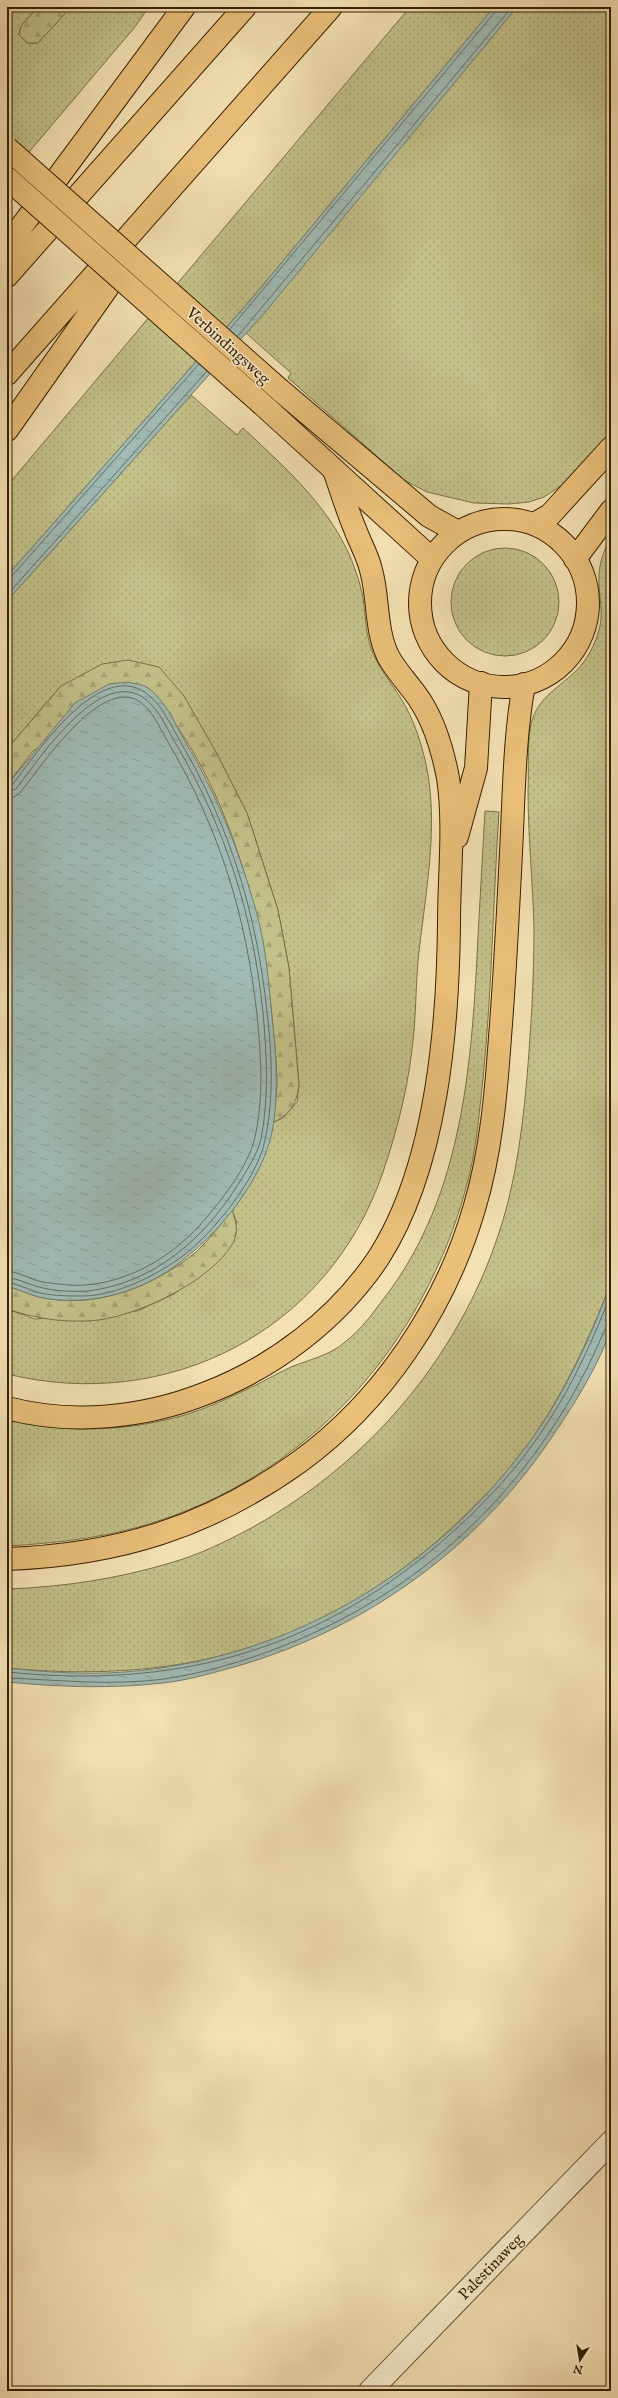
<svg xmlns="http://www.w3.org/2000/svg" width="618" height="2398" font-family="'IM FELL English',serif">
	<style>
		.grass { fill: url(#grass-dots); stroke: #7c7045 }
		.forest { fill: url(#forest-firs); stroke: #7c7045 }
		.water { fill: url(#water-ripples); stroke: #757d6e }
		.lines { fill: none; stroke-linecap: round; stroke-linejoin: round }
		.shore { stroke: #6a6d5c; stroke-width: 1 }
		.minor-casing { stroke: #64502e; stroke-width: 24 }
		.major-casing { stroke: #351f02; stroke-width: 24 }
		.highway-casing { stroke: #351f02; stroke-width: 24 }
		.minor { stroke: #f7eccd; stroke-width: 22 }
		.major { stroke: #eac079; stroke-width: 22 }
		.highway { stroke: #eac079; stroke-width: 22 }
		.major-bridge-casing { stroke: #351f02; stroke-width: 24; stroke-linecap: butt }
		.major-bridge { stroke: #eac079; stroke-width: 22 }
		.labels { text-anchor: middle; stroke-width: 3; stroke-linejoin: round; paint-order: stroke }
		.street-label { font-size: 16px; fill: #351f02; stroke: #f7eccd }
	</style>
	<defs>
		<pattern id="grass-dots" width="8" height="8" patternUnits="userSpaceOnUse"><rect width="8" height="8" fill="#c2c188"/><path d="M2 2h.1M6 6h.1" fill="none" stroke="#a7a574" stroke-width="1.8" stroke-linecap="round"/></pattern>
		<pattern id="forest-firs" width="22" height="20" patternUnits="userSpaceOnUse"><rect width="22" height="20" fill="#c2c188"/><path d="M5 1l3.5 6h-7zM16 11l3.5 6h-7z" fill="#a7a574"/></pattern>
		<pattern id="water-ripples" width="26" height="14" patternUnits="userSpaceOnUse"><rect width="26" height="14" fill="#9fbbb6"/><path d="M2 4q2-2 4 0t4 0M15 11q2-2 4 0t4 0" fill="none" stroke="#8aa09b"/></pattern>
	</defs>
	<rect width="100%" height="100%" fill="#f3e1b2"/>
	<filter id="stains"><feTurbulence type="fractalNoise" baseFrequency=".005" numOctaves="4"/><feColorMatrix values="0 0 0 0 .2 0 0 0 0 .09 0 0 0 0 .02 0 0 0 .5 -.17"/></filter>
	<radialGradient id="worn" r=".72"><stop offset=".6" stop-color="#630" stop-opacity="0"/><stop offset="1" stop-color="#630" stop-opacity=".3"/></radialGradient>
	<path class="grass" d="M7 7H38L21 26 19 35 28 43H38L71 7H149L134 28 7 178Z
		M410 7H494L253 297 7 576V486Z
		M517 7H611V431L567 482 544 497 529 502 509 504 474 503 427 492 404 480 288 378 291 373 246 333Z
		M191 395 237 435 243 428C292 474 342 517 360 585 366 605 364 628 371 648 377 666 390 681 400 697 414 718 424 750 428 775 438 834 424 902 418 961 416 984 416 1008 414 1031 410 1080 398 1129 382 1175 327 1332 167 1413 7 1374V1309L35 1319 137 1311 174 1294 211 1267 237 1223 232 1210C250 1182 267 1156 272 1123L283 1118 297 1102 299 1085 289 968 278 910 247 813 216 752 159 667 61 686 7 749V601Z
		M611 536V1283C593 1329 573 1374 547 1416 517 1465 478 1505 436 1542 308 1651 172 1684 7 1668V1589C63 1587 117 1579 170 1563 199 1555 227 1541 253 1527 379 1457 474 1339 509 1198 524 1136 528 1069 532 1006 533 980 534 955 534 929 533 883 528 837 528 791 529 771 527 749 530 729 535 699 556 690 576 671 587 660 595 645 599 630 604 613 599 599 599 582 598 565 604 550 611 536Z
		M451 602a54 54 0 1 1 108 0a54 54 0 1 1-108 0Z
		M485 811 499 812C493 901 492 990 483 1079 479 1115 476 1153 466 1188 424 1342 314 1469 161 1520 112 1537 59 1543 7 1546V1420C64 1433 125 1432 181 1416 207 1409 230 1397 254 1386 266 1380 278 1373 291 1367 308 1360 331 1355 345 1342 361 1330 373 1313 385 1297 464 1194 472 1061 478 936 480 894 483 853 485 811Z"/>
	<path class="forest" d="M38 7H71L38 43H28L19 35 21 26Z
		M128 660 159 667 184 696 216 752 247 813 278 910 289 968 299 1085C296 1105 291 1114 272 1123 274 1110 277 1096 277 1084 277 1062 274 1039 272 1017 260 901 225 777 147 687L33 751 7 785V749L61 686 102 664Z
		M232 1210C236 1220 239 1232 233 1243 211 1282 131 1320 87 1321 58 1322 34 1318 7 1309V1286C17 1289 28 1294 39 1297 95 1310 153 1287 196 1252 209 1240 221 1224 232 1210Z"/>
	<path class="water" d="M494 7H517L267 310 7 601V576L253 297Z
		M128 682C134 684 143 684 148 688 165 700 176 725 186 743 218 796 240 854 257 914 267 951 269 989 273 1027 277 1062 279 1111 269 1144 254 1191 214 1238 175 1266 137 1294 85 1307 39 1297 28 1294 17 1289 7 1286V785L75 703 109 684Z
		M611 1283C611 1296 614 1314 611 1327 602 1361 570 1411 550 1440 477 1548 366 1628 241 1665 216 1672 190 1680 163 1683 111 1689 59 1687 7 1682V1668C46 1672 85 1675 124 1672 283 1660 425 1578 522 1452 561 1402 589 1342 611 1283Z"/>
	<g class="lines">
		<path class="shore" d="M230 329 496 11 497 7
			M238 336 512 7
			M7 578 12 576 199 364
			M7 595 207 371
			M7 787 12 785C36 754 84 682 128 686 155 689 168 720 180 741 230 826 257 915 267 1012 272 1055 274 1097 265 1140 258 1178 211 1236 180 1258 153 1277 117 1295 84 1296 71 1296 53 1296 40 1293 29 1290 18 1284 7 1282
			M7 792 16 789C38 760 88 686 129 692 153 695 165 725 176 744 226 829 253 915 263 1013 267 1056 269 1097 261 1139 257 1155 246 1172 237 1186 203 1240 153 1283 88 1291 74 1292 53 1291 39 1287 28 1284 18 1279 7 1277
			M7 798 14 797 20 793C42 765 88 696 126 697 148 698 159 727 169 744 220 830 246 916 257 1015 261 1056 264 1097 255 1137 248 1168 220 1202 200 1225 171 1257 129 1282 85 1285 73 1286 56 1284 43 1282 31 1280 20 1272 7 1271
			M7 1672C173 1689 311 1653 439 1544 482 1507 520 1467 550 1419 575 1380 594 1337 611 1294
			M7 1678C60 1680 112 1686 164 1679 205 1673 245 1661 283 1646 433 1587 543 1476 605 1329L611 1326"/>
		<g class="minor-casing">
			<path id="minor" d="M370 2391 611 2142"/>
		</g>
		<g class="major-casing">
			<path id="major" d="M280 390 429 516 458 532
				M263 405 432 559
				M420 603a84 84 0 1 1 168 0a84 84 0 1 1-168 0Z
				M534 524 550 515 611 448
				M575 559 611 511"/>
		</g>
		<g class="highway-casing">
			<path id="highway" d="M7 246 184 7
				M7 276 245 7
				M7 374 331 7
				M7 430 127 260
				M457 837 476 768 481 683
				M7 1408C71 1425 143 1418 204 1394 273 1368 338 1319 379 1257 437 1166 448 1028 449 923 449 877 455 824 448 778 443 752 435 724 421 702 411 686 397 673 388 656 375 629 379 598 371 570 368 556 360 543 355 529 347 510 341 490 334 470
				M7 1559C118 1555 208 1527 299 1462 383 1401 445 1308 474 1209 491 1153 496 1094 500 1037 505 975 508 913 511 852 514 796 514 739 524 684"/>
		</g>
		<use href="#minor" class="minor"/>
		<use href="#major" class="major"/>
		<use href="#highway" class="highway"/>
		<g class="major-bridge-casing">
			<path id="major-bridge" d="M7 148 280 390
				M7 178 263 405"/>
		</g>
		<use href="#major-bridge" class="major-bridge"/>
	</g>
	<g class="labels">
		<g class="street-label">
			<text transform="translate(229 345) rotate(42)" y="6">Verbindingsweg</text>
			<text transform="translate(490 2266) rotate(-46)" y="6">Palestinaweg</text>
		</g>
	</g>
	<rect width="618" height="2398" fill="none" stroke="#f3e1b2" stroke-width="24"/>
	<rect x="8" y="8" width="602" height="2382" fill="none" stroke="#351f02" stroke-width="2"/>
	<rect x="12" y="12" width="594" height="2374" fill="none" stroke="#351f02"/>
	<g transform="translate(580 2360) rotate(192)" stroke="#f7eccd" stroke-width="3" paint-order="stroke">
	<path d="M0-3L7 15L0 10L-7 15Z" fill="#351f02"/>
	<text y="-6" font-size="11" font-weight="bold" text-anchor="middle" fill="#351f02">N</text>
	</g>
	<rect width="100%" height="100%" filter="url(#stains)"/>
	<rect width="100%" height="100%" fill="url(#worn)"/>
</svg>
